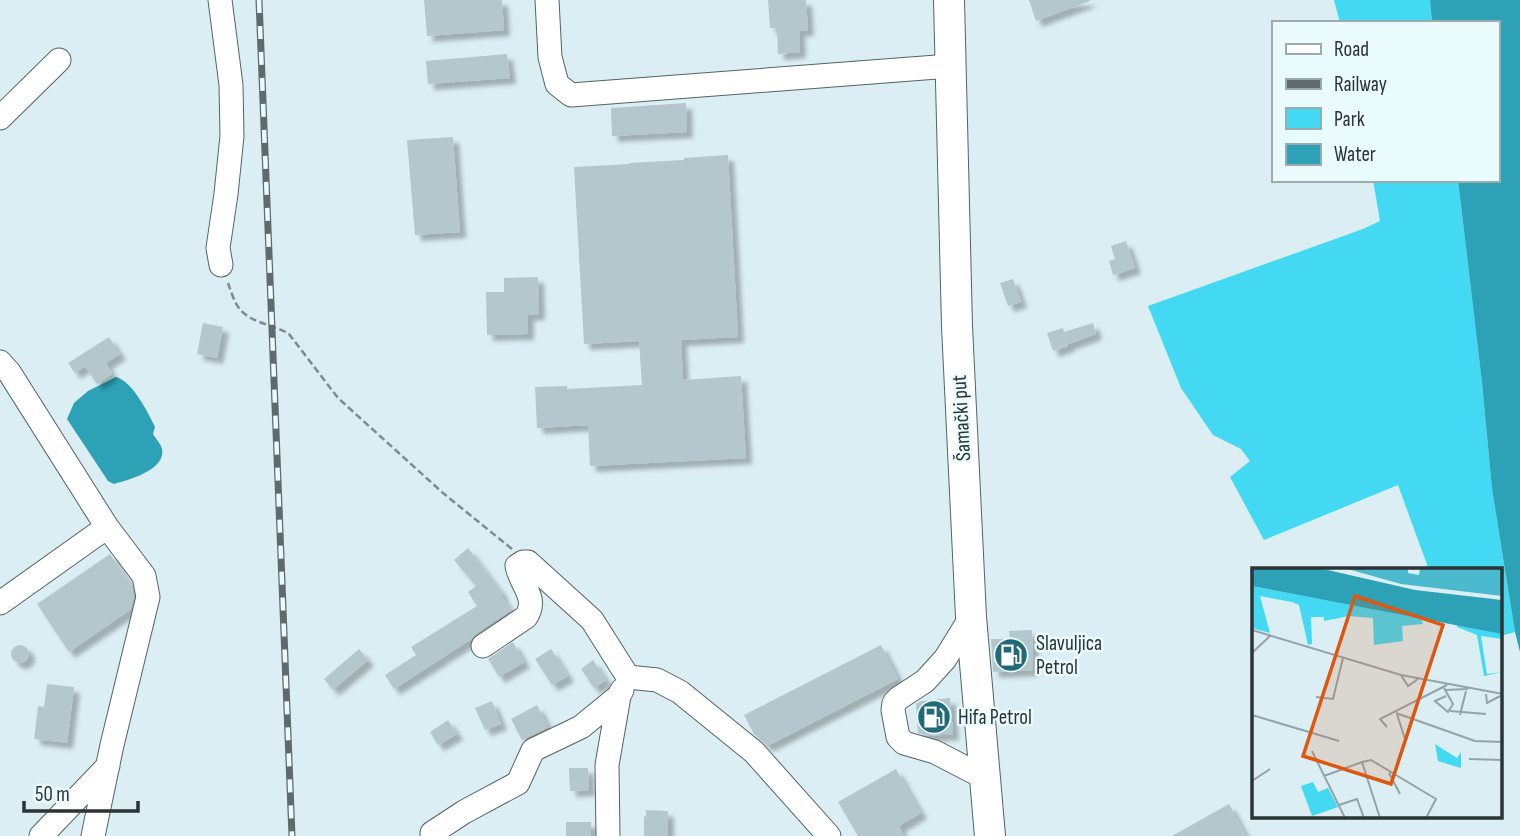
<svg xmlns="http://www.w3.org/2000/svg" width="1520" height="836" font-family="'Sofia Sans Condensed',sans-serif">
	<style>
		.green { fill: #43d9f3 }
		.water { fill: #2da2b7 }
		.building { fill: #b4c7cc; filter: url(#shadow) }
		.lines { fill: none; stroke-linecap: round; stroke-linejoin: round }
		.minor-casing { stroke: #526468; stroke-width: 25 }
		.major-casing { stroke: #526468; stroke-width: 32 }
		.path { stroke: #7e8b8f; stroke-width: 2.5; stroke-dasharray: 7 3.5; stroke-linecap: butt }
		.minor { stroke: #fff; stroke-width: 23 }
		.major { stroke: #fff; stroke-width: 30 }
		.rail-casing { stroke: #5f6a6d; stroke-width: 7 }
		.rail { stroke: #eafbfe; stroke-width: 4.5; stroke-dasharray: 13; stroke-linecap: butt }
		.labels { text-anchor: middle; stroke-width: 5; stroke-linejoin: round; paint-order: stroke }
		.street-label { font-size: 21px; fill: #2b3335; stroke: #eafbfe }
		.poi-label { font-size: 21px; fill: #2b3335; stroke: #eafbfe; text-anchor: start }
		.inset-road { fill: none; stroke: #94a3a7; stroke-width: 2 }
		.view { fill: #df570e; fill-opacity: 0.15; stroke: #df570e; stroke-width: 3.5 }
		.inset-edge { fill: none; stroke: #2b3335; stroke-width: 3.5 }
	</style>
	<defs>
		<filter id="shadow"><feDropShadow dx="6" dy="6" stdDeviation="2" flood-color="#0004"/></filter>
	</defs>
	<rect width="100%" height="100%" fill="#daeef3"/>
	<path class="green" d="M1334 0H1430L1432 23H1340Z
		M1373 180H1458L1482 383 1492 489 1515 632 1501 636V570H1429L1398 485 1264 540 1230 477 1250 461 1241 449 1213 435 1181 388 1148 306 1363 229 1380 221Z"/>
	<path class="water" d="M1430 0H1520V652L1515 632 1492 489 1482 383 1458 180H1497V23H1432Z
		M116 377C132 381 148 412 155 427L153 434C156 439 161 444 162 449 166 470 129 480 114 484L108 481 67 419 74 403 88 391Z"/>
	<path class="building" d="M424 0H502L504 30 427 36Z
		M768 0H806L808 30 799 31 800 52 778 54 777 28H770Z
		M1029 0H1090V1L1036 21Z
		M507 54 510 78 428 84 426 61Z
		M686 103 687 132 612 136 611 108Z
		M453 137 460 232 415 235 407 140Z
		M728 155 738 337 681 340 683 380 741 376 746 458 590 466 588 425 537 428 535 387 567 386V389L642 385 639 341 584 344 574 167 629 164V163L684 160V158Z
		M1126 241 1135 268 1113 275 1109 261 1115 259 1111 246Z
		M538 277 539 314 528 315V334L487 335 486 292H504V278Z
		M1013 279 1021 302 1008 306 1000 283Z
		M203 323 223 327 217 358 197 354Z
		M1093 323 1096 334 1068 344V346L1053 351 1047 333 1063 328 1064 332Z
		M109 337 120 354 106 363 112 374 97 384 85 366 75 373 68 363Z
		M468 548 503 594 501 595 511 610 475 634 470 640 394 689 385 675 416 655 411 647 477 606 468 592 476 586 454 560Z
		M110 554 131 585 134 597 130 610 69 652 37 604Z
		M1032 630 1033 670 993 672 991 639H1010L1009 631Z
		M513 642 524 662 499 677 488 659Z
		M881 645 898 679 767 746 754 734 744 715Z
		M11 654a9 9 0 1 1 18 0a9 9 0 1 1-18 0Z
		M359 649 368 660 333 690 324 679Z
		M551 649 568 676 552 685 535 659Z
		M593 660 606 680 594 688 581 669Z
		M47 684 74 687 67 743 34 739 38 706 44 707Z
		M950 698 953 734 929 736 918 733 916 704 921 701Z
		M492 701 501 724 485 730 475 708Z
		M537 705 548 727 522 740 511 719Z
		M448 720 457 734 438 745 430 732Z
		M569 768H588L589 790 570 791Z
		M896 769 921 813 899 826 904 836H858L838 802Z
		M1229 804 1246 836H1172Z
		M646 810 668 811V836H644V816L646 817Z
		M566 822H591V836H566Z"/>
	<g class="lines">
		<g class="minor-casing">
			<path id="minor" d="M220 0 231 85 232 136 226 194 218 248 221 265
				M547 0 550 57 557 84 571 95 950 66
				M0 118 59 60
				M0 362 9 372 107 527 0 603
				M971 617 945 659 925 681 899 698 894 703 893 710 898 737 904 743 935 752 985 778
				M483 646 526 617C539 598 520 584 517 566L523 562H528L592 620 628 677 657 680 680 692 754 752 829 836
				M432 833 464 812 518 783 533 750 581 727 619 696
				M41 836 108 766
				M93 836 112 745 148 597 144 576 107 527
				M608 836 607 765 619 696 622 690"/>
		</g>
		<g class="major-casing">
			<path id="major" d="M949 0 957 326 971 617 990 836"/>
		</g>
		<path class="path" d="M228 283C231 291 234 302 239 308 251 324 274 324 289 334L338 398 443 493 512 549"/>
		<use href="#minor" class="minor"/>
		<use href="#major" class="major"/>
		<g class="rail-casing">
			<path id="rail" d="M259 0 292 836"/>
		</g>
		<use href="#rail" class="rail"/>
	</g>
	<defs>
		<g id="fuel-disc" transform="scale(1.75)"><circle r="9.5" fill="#206976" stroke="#eafbfe"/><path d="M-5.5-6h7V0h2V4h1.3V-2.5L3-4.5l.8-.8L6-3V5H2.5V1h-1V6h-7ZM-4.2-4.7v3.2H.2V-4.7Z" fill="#fff"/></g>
	</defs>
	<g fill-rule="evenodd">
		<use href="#fuel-disc" x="1011" y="655"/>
		<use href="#fuel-disc" x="934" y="717"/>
	</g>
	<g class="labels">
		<g class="street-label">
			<text transform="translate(961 418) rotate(-93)" y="7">Šamački put</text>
		</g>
		<g class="poi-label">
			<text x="1036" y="650">Slavuljica<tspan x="1036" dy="24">Petrol</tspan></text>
			<text x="958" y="724">Hifa Petrol</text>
		</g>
	</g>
	<g transform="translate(1252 568)">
		<rect width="250" height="250" fill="#daeef3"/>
		<path d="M0 18 169 50 171 56 150 58 151 73 122 77 121 50 97 48 72 53V49H59L60 76 56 77 47 37 40 34 8 28 18 65 0 60ZM205 55 250 66V71L229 68 235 106 250 104 232 108 225 67 205 59ZM183 176 205 190 209 184V200L186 193ZM61 214 66 224 76 220 86 239 60 248 49 218Z" fill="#43d9f3"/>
		<path d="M92 0H156V5L167 7 168 0H250V28L149 16Z" fill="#4bbacf"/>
		<path d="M0 0H67L163 22 250 32V66L0 18Z" fill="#2da2b7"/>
		<path class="inset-road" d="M0 62 149 107 251 126M0 85 19 67M149 107 156 118 166 111M192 120 201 136 196 144 183 133 194 128M193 122 216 121M234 126 235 135 248 128M64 129 81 131 91 90M198 143 234 146M144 145 223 173 251 174M145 146 153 171M0 147 87 173M208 147 214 123M135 159 128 151 195 117M60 183 93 250M217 191 251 192M110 194 119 192 184 231 174 250M137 205 148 226M72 208 110 194 128 250M0 213 18 201M87 237 105 231 112 250"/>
		<path class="view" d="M103 28 191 57 139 216 51 188Z"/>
		<rect width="250" height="250" class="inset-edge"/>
	</g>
	<rect x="1272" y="21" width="228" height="161" fill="#eafbfe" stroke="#9eabae" stroke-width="2"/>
	<rect x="1286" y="44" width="35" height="10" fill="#ffffff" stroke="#9eabae" stroke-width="2"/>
	<text x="1334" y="56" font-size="21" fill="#2b3335">Road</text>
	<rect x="1286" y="79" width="35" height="10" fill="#5f6a6d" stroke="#9eabae" stroke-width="2"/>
	<text x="1334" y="91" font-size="21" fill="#2b3335">Railway</text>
	<rect x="1286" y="108" width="35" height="21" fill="#43d9f3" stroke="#9eabae" stroke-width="2"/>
	<text x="1334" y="126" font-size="21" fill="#2b3335">Park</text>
	<rect x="1286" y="144" width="35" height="21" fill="#2da2b7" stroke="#9eabae" stroke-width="2"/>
	<text x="1334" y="161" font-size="21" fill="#2b3335">Water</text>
	<path d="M24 801v10h114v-10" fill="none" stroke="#2b3335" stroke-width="3.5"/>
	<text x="35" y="801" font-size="21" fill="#2b3335" stroke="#eafbfe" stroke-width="5" paint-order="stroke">50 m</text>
</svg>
